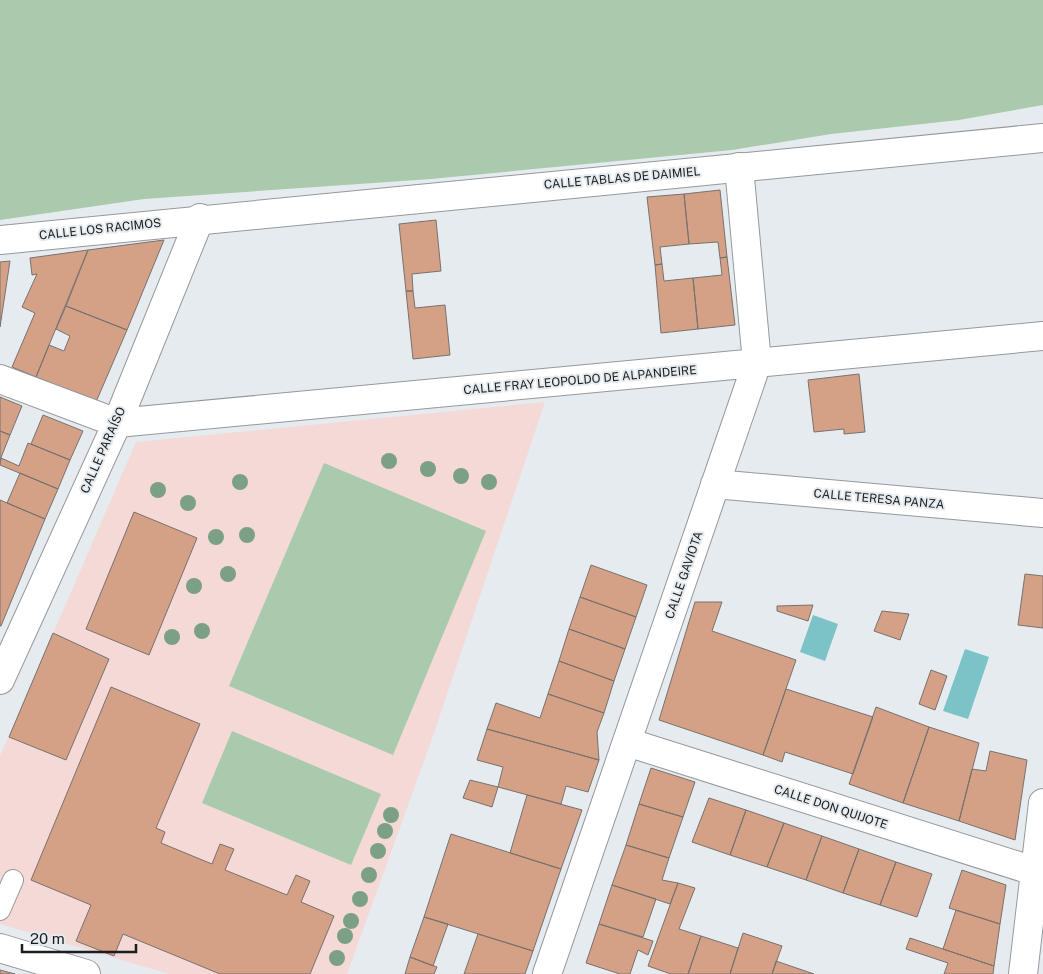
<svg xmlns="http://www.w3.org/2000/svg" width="1043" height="974" font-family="'Public Sans',sans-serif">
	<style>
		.education { fill: #f4d9d7 }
		.green { fill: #aacaad }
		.water { fill: #7bc3c6 }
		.building { fill: #d4a086; stroke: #77726f }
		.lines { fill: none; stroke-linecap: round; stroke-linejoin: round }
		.lane-casing { stroke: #95989d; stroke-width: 22 }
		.street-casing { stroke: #95989d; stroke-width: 30 }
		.secondary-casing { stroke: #95989d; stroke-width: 30 }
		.lane { stroke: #fff; stroke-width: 20 }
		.street { stroke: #fff; stroke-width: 28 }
		.secondary { stroke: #fff; stroke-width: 28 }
		.tree { fill: #7ba086 }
		.labels { text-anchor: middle; stroke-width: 4; stroke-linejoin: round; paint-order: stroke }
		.street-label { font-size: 12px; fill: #1b1d1e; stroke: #e6ebef }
	</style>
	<rect width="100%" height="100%" fill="#e6ebef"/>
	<path class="education" d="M545 402 433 736 347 974H169L0 924V756L136 442Z"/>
	<path class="green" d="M0 0H1043V105L959 120 831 134 732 150 431 179 144 199 0 220Z
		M324 463 486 531 393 755 229 686Z
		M232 731 381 794 351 865 202 803Z"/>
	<path class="water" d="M813 615 838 624 825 661 800 652Z
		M965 649 989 657 968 719 943 711Z"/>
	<path class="building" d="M720 190 727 257 720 258 718 242 689 244 684 194Z
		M684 194 689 244 660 247 662 264 655 265 647 197Z
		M436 220 441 271 412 274 413 291H406L399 224Z
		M164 240 127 330 66 306 88 250Z
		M88 250 36 377 12 367 35 313 22 307 37 274 32 275 30 258Z
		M727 257 735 325 698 329 693 278 722 275 720 258Z
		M10 261 0 327V262Z
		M662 264 664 281 693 278 698 329 661 333 655 265Z
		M406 291H413L415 308 445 305 450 355 413 359Z
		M66 306 127 330 96 402 36 377 49 345 64 351 70 336 56 329Z
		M859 374 865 432 844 434V429L814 432 808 380Z
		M0 397 22 406 10 435 0 431Z
		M43 415 83 431 70 460 31 444Z
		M0 431 10 435 0 460Z
		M28 443 70 460 58 489 0 465 1 458 19 466Z
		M20 473 58 489 45 519 7 503Z
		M0 500 45 519 1 626H0Z
		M134 512 197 538 149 655 86 629Z
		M591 565 647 585 636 617 580 597Z
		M1025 574 1043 576V628L1018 625Z
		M580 597 636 617 625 649 569 629Z
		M695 602H722L712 631 796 660 763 755 659 720Z
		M813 605 808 621 777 611V606Z
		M882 611 909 614 900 640 874 631Z
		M569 629 625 649 614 681 559 661Z
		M53 633 109 659 66 760 9 737Z
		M559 661 614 681 604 713 548 694Z
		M931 670 947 676 935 710 919 704Z
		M111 687 200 724 156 828 165 832 161 843 212 864 220 844 234 849 225 870 287 895 296 875 310 881 301 902 334 916 310 974H220L123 934 114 956 76 941 91 905 31 880Z
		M786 689 873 717 853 774 785 752 782 762 763 755Z
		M548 694 604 713 597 732 599 760 487 729 496 703 540 718Z
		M876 707 929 727 903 803 849 784Z
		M929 727 979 743 959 821 903 803Z
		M487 729 599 760 588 792 566 786 561 804 498 787 503 767 477 760Z
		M990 751 1027 760 1015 840 959 821 972 769 986 771Z
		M651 768 695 782 683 817 639 804Z
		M470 780 498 787 492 807 463 798Z
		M527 795 582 810 561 869 510 853Z
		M709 798 746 810 730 855 692 842Z
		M639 804 683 817 669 858 626 845Z
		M746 810 784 823 767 867 730 855Z
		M784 823 822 836 806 880 767 867Z
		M451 834 561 869 533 951 424 917Z
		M822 836 859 849 843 893 806 880Z
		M626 845 669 858 662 880 678 883 670 904 612 885Z
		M859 849 896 862 880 905 843 893Z
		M896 862 932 874 917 917 880 905Z
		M962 870 1006 885 1000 924 949 908Z
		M678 883 695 888 679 929 701 936 688 974H671L648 966Z
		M612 885 656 899 643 937 599 924Z
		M956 910 1000 924 994 966 943 949Z
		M424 917 448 924 433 966 410 957Z
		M599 924 653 941 648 955 638 950 630 974H620L586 963Z
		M743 933 782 946 772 974H730Z
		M478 934 533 951 525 974H464Z
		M701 936 738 948 730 974H688Z
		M910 938 994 966 993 974H944L948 963 906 949Z
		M410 957 437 967 434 974H405Z
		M776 961 814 974H772Z
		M0 970 15 974H0Z"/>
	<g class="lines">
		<g class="lane-casing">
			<path id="lane" d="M0 910 13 880"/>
		</g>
		<g class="street-casing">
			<path id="street" d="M0 379 117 423 1043 336
				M715 484 1043 513
				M0 680 117 423 200 218
				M627 742 1034 871
				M0 948 86 974
				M547 974 757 363 739 167"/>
		</g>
		<g class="secondary-casing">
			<path id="secondary" d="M0 240 1043 138
				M1023 974 1043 803"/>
		</g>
		<use href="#lane" class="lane"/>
		<use href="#street" class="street"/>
		<use href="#secondary" class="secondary"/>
	</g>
	<g class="tree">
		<circle cx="389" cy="461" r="8"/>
		<circle cx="428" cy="469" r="8"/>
		<circle cx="461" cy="476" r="8"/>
		<circle cx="240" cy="482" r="8"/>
		<circle cx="489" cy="482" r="8"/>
		<circle cx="158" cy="490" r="8"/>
		<circle cx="188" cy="503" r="8"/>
		<circle cx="247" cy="535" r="8"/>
		<circle cx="216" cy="537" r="8"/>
		<circle cx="228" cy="574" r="8"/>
		<circle cx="194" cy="586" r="8"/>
		<circle cx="202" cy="631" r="8"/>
		<circle cx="172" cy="637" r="8"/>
		<circle cx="391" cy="815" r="8"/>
		<circle cx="385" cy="831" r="8"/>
		<circle cx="378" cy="851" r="8"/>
		<circle cx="369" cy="875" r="8"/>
		<circle cx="360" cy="899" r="8"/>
		<circle cx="351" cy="921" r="8"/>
		<circle cx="345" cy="936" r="8"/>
		<circle cx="337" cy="958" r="8"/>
	</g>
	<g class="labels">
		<g class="street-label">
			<text transform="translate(622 178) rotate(-5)" y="4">CALLE TABLAS DE DAIMIEL</text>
			<text transform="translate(100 229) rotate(-6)" y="4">CALLE LOS RACIMOS</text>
			<text transform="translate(580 380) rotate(-5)" y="4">CALLE FRAY LEOPOLDO DE ALPANDEIRE</text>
			<text transform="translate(103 450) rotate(-66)" y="4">CALLE PARAÍSO</text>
			<text transform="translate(879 499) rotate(5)" y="4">CALLE TERESA PANZA</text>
			<text transform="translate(684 575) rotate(-71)" y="4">CALLE GAVIOTA</text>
			<text transform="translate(831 807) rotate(18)" y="4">CALLE DON QUIJOTE</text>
		</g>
	</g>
	<path d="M22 944v8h114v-8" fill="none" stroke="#1b1d1e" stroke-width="2.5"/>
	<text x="30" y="944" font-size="15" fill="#1b1d1e" stroke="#e6ebef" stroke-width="4" paint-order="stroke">20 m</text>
</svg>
